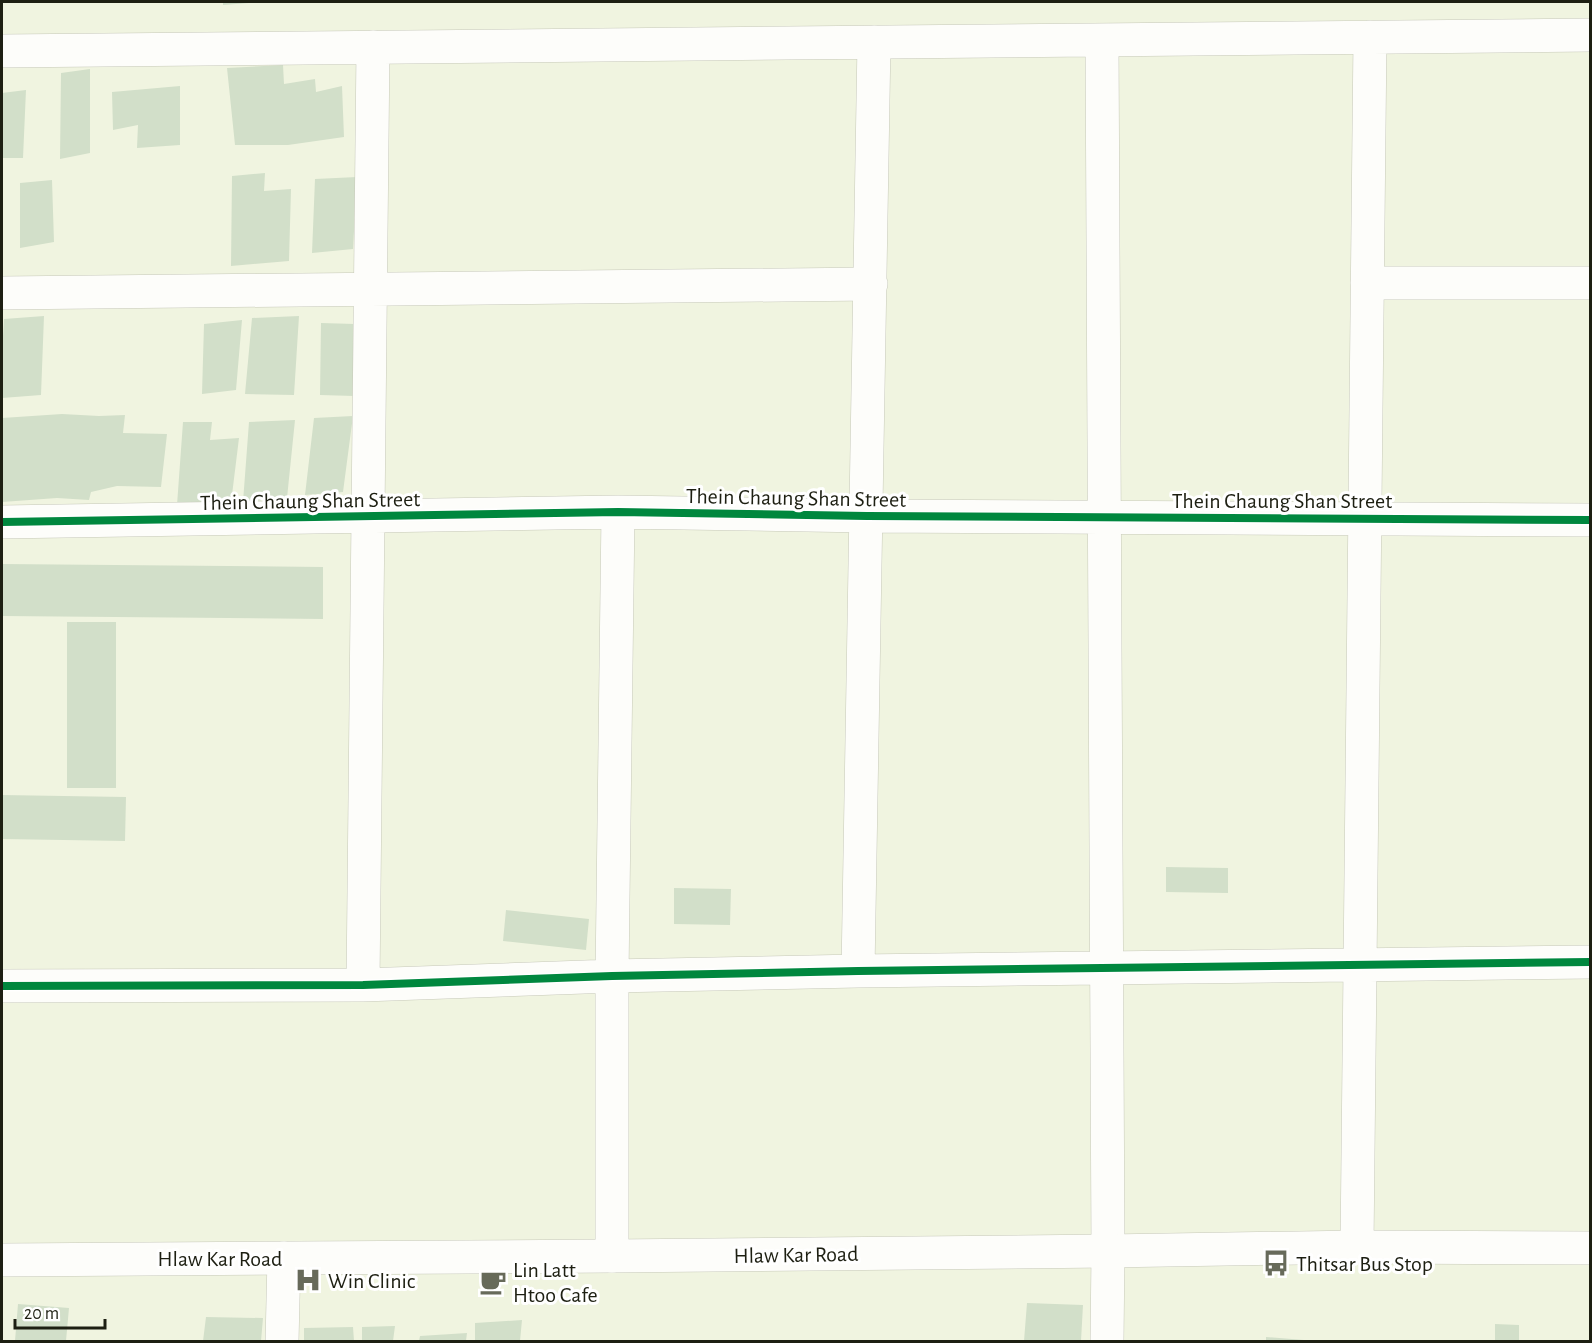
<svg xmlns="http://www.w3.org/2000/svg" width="1592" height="1343" font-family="'Alegreya Sans',sans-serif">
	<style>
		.building { fill: #d2dfc9 }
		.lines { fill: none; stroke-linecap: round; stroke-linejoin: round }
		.street-casing { stroke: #c7c9ba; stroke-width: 34 }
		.secondary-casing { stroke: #c7c9ba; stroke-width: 34 }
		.street { stroke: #fdfdfa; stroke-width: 33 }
		.secondary { stroke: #fdfdfa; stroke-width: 33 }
		.cycleway-casing { stroke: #fff; stroke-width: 11 }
		.cycleway { stroke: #00873e; stroke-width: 8 }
		.labels { text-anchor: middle; stroke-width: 6; stroke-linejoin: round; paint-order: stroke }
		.street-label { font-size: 22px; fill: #1d1f12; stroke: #fff }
		.poi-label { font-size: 22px; fill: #1d1f12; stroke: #fff; text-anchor: start }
	</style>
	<rect width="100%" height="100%" fill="#f0f4e0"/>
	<path class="building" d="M223 2H249V3L223 5Z
		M283 65 284 84 315 79 316 92 342 86 344 137 288 145H235L227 68Z
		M90 69V153L60 159 61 73Z
		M180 86V145L137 148 138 125 113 130 112 92Z
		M26 90 23 158H2V93Z
		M265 173 264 191 291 189 289 261 231 266 232 176Z
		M357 177 353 249 312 253 315 179Z
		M52 180 54 242 20 248V183Z
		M44 316 41 395 2 398V352L4 319Z
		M299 316 294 395 245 394 252 318Z
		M242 320 236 390 202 394 204 324Z
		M321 323 355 324 354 396 320 395Z
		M62 414 99 416 125 415 123 433 167 434 161 487 117 486 91 492 89 500 57 498 2 502V418Z
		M353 416 343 492 305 495 314 418Z
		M295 420 287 498 243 502 249 422Z
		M183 422H212L210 440 239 438 231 503 177 505Z
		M2 564 323 567V619L2 616Z
		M67 622H116V788H67Z
		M2 795 126 797 125 841 2 839Z
		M1166 867 1228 868V893L1166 892Z
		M674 888 731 889 730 925 674 924Z
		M506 910 589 919 586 950 503 941Z
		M1027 1303 1083 1305 1081 1341H1024Z
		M18 1304 69 1308 66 1341H15Z
		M206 1317 263 1318 261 1341H203Z
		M522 1320 520 1341H475V1323Z
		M1495 1324 1519 1325V1341H1495Z
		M395 1326 393 1341H362V1327Z
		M353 1327 354 1341H304V1328Z
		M467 1333 466 1341H419L420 1336Z
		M1266 1337 1304 1340V1341H1266Z"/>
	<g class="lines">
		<g class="street-casing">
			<path id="street" d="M1102 40 1108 1251 1107 1342
				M2 51 1590 35
				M1367 283H1590
				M2 293 871 284
				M2 522 618 512 867 516 1590 520
				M858 971 874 42
				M363 985 373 47
				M2 986 363 985 612 976 858 971 1590 962
				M1357 1247 1370 37
				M612 1256V976L618 512
				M282 1342 284 1258"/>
		</g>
		<g class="secondary-casing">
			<path id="secondary" d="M2 1260 612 1256 1108 1251 1357 1247 1590 1248"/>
		</g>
		<use href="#street" class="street"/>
		<use href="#secondary" class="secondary"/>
		<g class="cycleway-casing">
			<path id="cycleway" d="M2 522 618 512 867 516 1590 520
				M2 986 363 985 612 976 858 971 1590 962"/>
		</g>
		<use href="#cycleway" class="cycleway"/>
	</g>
	<defs>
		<g id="bus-bare" transform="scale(2.07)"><path d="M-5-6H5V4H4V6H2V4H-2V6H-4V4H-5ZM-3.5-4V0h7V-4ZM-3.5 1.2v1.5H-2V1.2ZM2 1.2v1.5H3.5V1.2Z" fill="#676a5a" stroke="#fff" stroke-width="2.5" paint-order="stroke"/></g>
		<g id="hospital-bare" transform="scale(2.07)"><path d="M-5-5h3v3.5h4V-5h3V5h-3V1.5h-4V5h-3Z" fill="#676a5a" stroke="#fff" stroke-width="2.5" paint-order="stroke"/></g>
		<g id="cafe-bare" transform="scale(2.07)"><path d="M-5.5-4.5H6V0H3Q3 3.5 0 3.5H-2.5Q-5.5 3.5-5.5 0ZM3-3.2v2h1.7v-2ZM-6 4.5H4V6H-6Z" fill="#676a5a" stroke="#fff" stroke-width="2.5" paint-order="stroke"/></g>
	</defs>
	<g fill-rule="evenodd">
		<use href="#bus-bare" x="1276" y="1263"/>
		<use href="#hospital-bare" x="308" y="1280"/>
		<use href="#cafe-bare" x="493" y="1282"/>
	</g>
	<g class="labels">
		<g class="street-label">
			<text transform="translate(796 497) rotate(1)" y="8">Thein Chaung Shan Street</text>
			<text transform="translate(310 500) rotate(-1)" y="8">Thein Chaung Shan Street</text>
			<text x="1282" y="508">Thein Chaung Shan Street</text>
			<text transform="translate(796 1254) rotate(-1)" y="8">Hlaw Kar Road</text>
			<text x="220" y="1266">Hlaw Kar Road</text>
		</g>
		<g class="poi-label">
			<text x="1296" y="1271">Thitsar Bus Stop</text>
			<text x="513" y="1277">Lin Latt<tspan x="513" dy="25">Htoo Cafe</tspan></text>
			<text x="328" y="1288">Win Clinic</text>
		</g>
	</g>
	<rect width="1592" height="1343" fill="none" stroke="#1d1f12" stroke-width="6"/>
	<path d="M15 1319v9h90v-9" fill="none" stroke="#1d1f12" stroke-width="3"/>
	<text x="24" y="1319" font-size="18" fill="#1d1f12" stroke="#ffffff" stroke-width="4.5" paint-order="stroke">20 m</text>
</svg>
